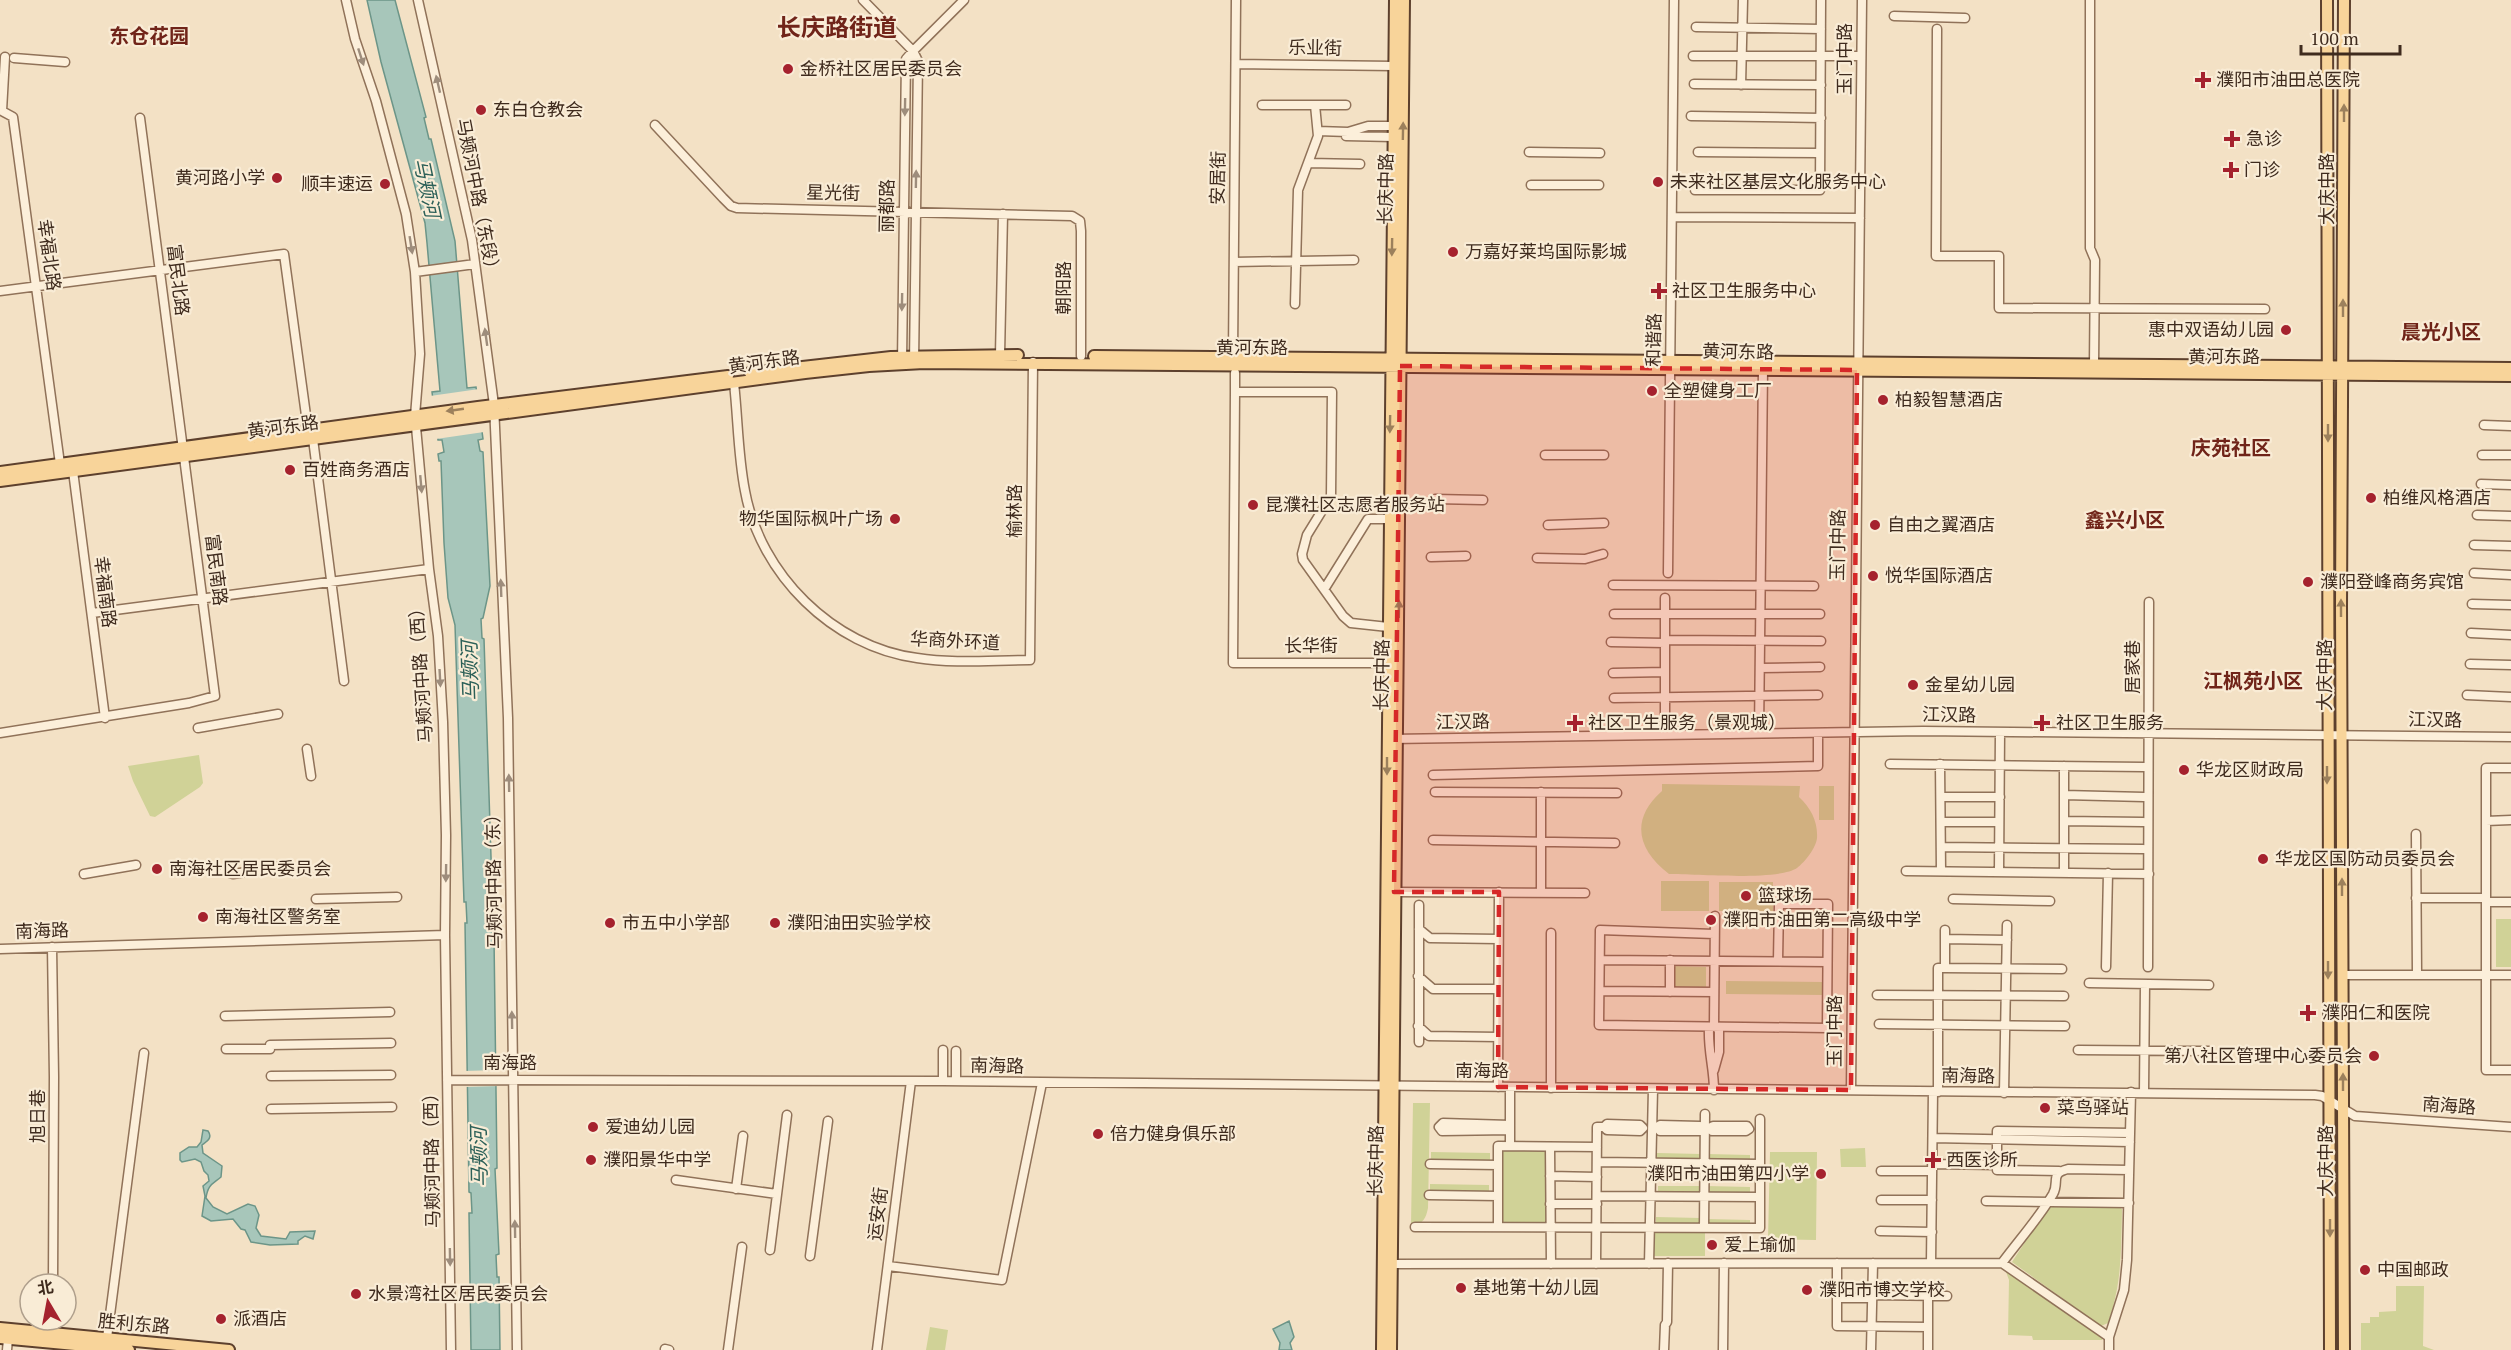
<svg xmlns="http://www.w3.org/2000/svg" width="2511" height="1350" font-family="'PT Serif','Noto Sans SC',serif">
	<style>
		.green { fill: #d0d297 }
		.water { fill: #a7c6ba; stroke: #6c9588; stroke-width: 1.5 }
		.pier { fill: #f3e1c5 }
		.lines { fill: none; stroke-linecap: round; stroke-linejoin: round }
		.minor-casing { stroke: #907259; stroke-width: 11 }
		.major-casing { stroke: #5d402d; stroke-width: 14 }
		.minor { stroke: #fcefda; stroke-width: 8 }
		.major { stroke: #f8d49a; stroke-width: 10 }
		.oneway { fill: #9e8d7c }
		.oneway2 { fill: #9c805c }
		.marked { fill: #d62828; fill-opacity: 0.2; stroke: #d62828; stroke-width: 4.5; stroke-dasharray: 12 8; stroke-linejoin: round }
		.poi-dot { fill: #a5222e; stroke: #f9ecd6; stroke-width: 2 }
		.labels { text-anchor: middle; stroke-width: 4.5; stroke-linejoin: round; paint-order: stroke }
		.street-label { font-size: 18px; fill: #3f2b1e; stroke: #f9ecd6 }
		.poi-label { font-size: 18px; fill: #3f2b1e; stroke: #f9ecd6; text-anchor: start }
		.neighbourhood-label { font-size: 20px; font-weight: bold; fill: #702419; stroke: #f9ecd6 }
		.water-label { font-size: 20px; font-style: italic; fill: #2c6058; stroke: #f9ecd6 }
		.district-label { font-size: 24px; font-weight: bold; fill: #702419; stroke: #f9ecd6 }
	</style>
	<rect width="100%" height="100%" fill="#f3e1c5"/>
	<path class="green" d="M199 755 203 783 200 787 155 817 150 816 133 781 128 766Z
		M1662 784 1800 786 1799 797C1811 808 1818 822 1817 838 1816 848 1805 862 1797 868 1778 881 1695 874 1669 874 1637 850 1630 819 1662 791Z
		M1819 786H1834V820H1819Z
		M1661 881H1709V911H1661Z
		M1719 882H1773V911H1719Z
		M2496 919H2511V967H2496Z
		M1672 966 1706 967V988H1672Z
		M1726 981 1823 982V995L1726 994Z
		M1413 1103H1430L1428 1208C1426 1218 1423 1225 1411 1225Z
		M1865 1148 1866 1167H1841L1840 1149Z
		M1548 1150V1225H1501V1151Z
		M1431 1152 1490 1153V1162L1431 1161Z
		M1770 1152H1817L1816 1240 1768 1239Z
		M1657 1153 1701 1154V1162L1657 1161Z
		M1707 1154 1750 1155V1163L1707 1162Z
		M1430 1184 1489 1185V1194L1430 1193Z
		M1658 1186H1701V1194H1658Z
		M1707 1186 1750 1187V1195H1707Z
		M2052 1206 2119 1207 2122 1209C2121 1252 2122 1283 2108 1323L2101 1326 2012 1262 2048 1207Z
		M1656 1217 1700 1218 1699 1224 1656 1223Z
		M1707 1219 1750 1220V1225L1706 1224Z
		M1705 1229V1256H1653L1654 1230Z
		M2005 1269 2102 1335V1340H2033L2032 1336 2008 1335 2009 1280Z
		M2396 1286H2424L2423 1346 2434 1350H2361V1323H2370V1317H2379V1312L2396 1311Z
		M930 1327 948 1330 945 1350H926Z"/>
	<path class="water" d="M367 0H395L426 117 424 118 429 139H431L455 241 467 388 476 387 483 439 478 440 480 451 483 452 490 586 483 618 481 619 482 638 484 639 493 919 491 920 492 938H494L497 1168 495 1169 499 1254 496 1255 497 1277H499L500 1350H471L469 1213H472L471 1193 469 1192 465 923H467L466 902H464L455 625 448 598 444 543 441 461H439L438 454 444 452 442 440H438L432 392 440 391 427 243 425 223 381 62Z
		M203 1130 208 1131C213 1138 207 1141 202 1145L203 1153 222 1166 221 1177C213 1184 208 1184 206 1198L213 1207 227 1214 248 1204 255 1206 259 1215 256 1228 261 1236 286 1239 290 1232 315 1231 313 1239 305 1236 298 1241V1244L270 1245 251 1242 245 1230 241 1229 233 1219 211 1221 202 1216 205 1196 203 1186 209 1181 208 1175 204 1171 201 1162 195 1159 182 1162 180 1160V1153L189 1147H197L201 1142Z
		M1289 1321 1294 1337 1290 1343 1292 1350H1279L1280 1343 1273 1329Z"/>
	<path class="pier" d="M479 389 484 432 436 439 430 396Z
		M499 1070V1086L464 1087V1071Z"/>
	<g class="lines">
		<g class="minor-casing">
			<path id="minor" d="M346 0 355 39 376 101 406 214 415 272 420 354 415 416 429 569 438 636 443 722 446 835 445 935 451 1350
				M418 0 472 240 494 405 508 718 517 1350
				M863 0 913 51 964 0
				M2090 0V248L2095 260 2094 365
				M1894 16 1965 18
				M1696 27 1821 29
				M1937 29 1936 256H1999V308L2265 309
				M1693 56H1861
				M5 57 2 111 13 117 60 464
				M14 58 65 62
				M1236 64 1394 66
				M1694 84 1821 85
				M1741 85 1743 0
				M1262 105H1346
				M1691 116 1821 118
				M655 125 723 198 731 206 737 208 1072 216 1080 221 1081 231V356
				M1318 131 1348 132 1368 126H1393
				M1346 136 1393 137
				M1529 152 1600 153
				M1698 152 1820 153
				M1309 163 1360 164
				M1531 185H1599
				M1695 190H1820L1821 0
				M1672 217 1860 218
				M1234 262 1354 260
				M415 272 475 264
				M0 291 284 254 308 430 313 439 344 681
				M1295 304 1298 190 1318 136 1315 105
				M1000 355 1003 214
				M1233 356 1236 0
				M902 362 906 59 913 51 918 61 914 363
				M1235 373V392H1332L1331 496 1307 535 1302 554 1303 560 1343 616 1351 623 1388 627
				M734 383C738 419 738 456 745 491 760 574 833 647 917 658 954 664 993 660 1030 660L1033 362
				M1235 392 1233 663H1388
				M2484 425 2511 426
				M1545 455H1604
				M2482 455H2511
				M73 471 105 718
				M2481 484 2511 485
				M1435 499 1483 500
				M2477 515 2511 516
				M1548 525 1604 523
				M2474 545 2511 546
				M1431 557 1466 556
				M1537 558 1585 559 1603 554
				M1668 573 1674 0
				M2474 573 2511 575
				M1613 585 1814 586
				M1325 588 1368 519H1395
				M1665 598V734
				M2472 604 2511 605
				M92 613 429 569
				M1614 614H1820
				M2471 633 2511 635
				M1665 640 1821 641
				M1611 642 1665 643
				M2470 664 2511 665
				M1760 668 1820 667
				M1613 673 1665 672
				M2467 695 2511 697
				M1614 698 1818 695
				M198 728 278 714
				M0 733 189 703 215 696 140 118
				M1759 733 1763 369
				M1391 739 1923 731 2511 737
				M307 749 311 776
				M1890 764 2144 767
				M1940 764 1941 871
				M2511 768H2486V1070H2511
				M1433 775 1818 766V733
				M1435 792 1617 793
				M2064 795 2144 797
				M1941 797H2000
				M2064 821 2143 822
				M2486 821 2511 820
				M1941 822H1999
				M2416 834 2417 974
				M1433 840 1615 843
				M1941 847 2143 849
				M224 871 233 874 285 866
				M1906 871 2149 874
				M1999 872 2000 732
				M2064 873V766
				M84 874 136 865
				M1394 892 1585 893
				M1541 892V792
				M2416 898H2486
				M316 899 397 897
				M1953 899 2050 901
				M2486 902H2511
				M1419 929 1430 938 1498 939
				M1714 934 1600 930 1599 1025 1827 1028 1828 904H1779L1778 961
				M1945 939 2007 940
				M52 947 54 1077 53 1284
				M0 949 445 935
				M1600 960 1827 962
				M2106 967 2108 873
				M2148 967 2149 602
				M1945 968 2062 969
				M2343 975H2511
				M1418 976 1433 989H1498
				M2089 983 2209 985
				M1600 991 1714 992
				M1670 992V960
				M1877 995 2064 996
				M225 1016 390 1012
				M1879 1024 2065 1026
				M1418 1026 1429 1036 1498 1037
				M1714 1026 1719 1030V1052L1714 1070
				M1419 1042V905
				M270 1045 391 1043
				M226 1049H270
				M2078 1050 2209 1051
				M956 1051V1081
				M271 1076 391 1075
				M447 1080 943 1081 2315 1095 2322 1096 2355 1116 2511 1127
				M943 1081V1050
				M1498 1087 1499 892
				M1551 1088V933
				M1714 1090C1714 1069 1708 1051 1709 1029L1714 1026 1715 916
				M1851 1090 1862 0
				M1938 1092V968H1945V930
				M2004 1093 2007 925
				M2144 1093 2145 984
				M271 1109 392 1107
				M1607 1124 1640 1125 1643 1128 1640 1131 1607 1130 1604 1127Z
				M1660 1125 1700 1126 1703 1128 1700 1131H1660L1657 1127Z
				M1713 1126H1747L1749 1129 1746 1131H1712L1709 1128Z
				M1510 1130 1442 1131 1439 1127 1443 1123 1510 1125
				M1933 1138 2130 1142
				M1510 1146V1087
				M1550 1147 1551 1264
				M1597 1162 1760 1164
				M1430 1164 1498 1165
				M1933 1164 1997 1165
				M1881 1171H1932
				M2059 1171 1997 1170V1131L2130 1133
				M1550 1176 1597 1177
				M676 1180 777 1194
				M736 1189 743 1136
				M1429 1195 1498 1196
				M1597 1196 1760 1197
				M1881 1200H1932
				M1986 1201 2129 1203
				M1550 1204H1597
				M1415 1227 1760 1228V1119
				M1498 1227V1146L1597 1147
				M1704 1228 1705 1114
				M1880 1231 1932 1232
				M770 1250 787 1115
				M810 1256 828 1121
				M1837 1263V1326L1928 1327
				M1931 1263 1933 1091
				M2002 1263C2019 1240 2039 1218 2053 1194 2060 1181 2049 1174 2068 1169L2129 1170
				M1392 1264 2002 1263 2109 1337
				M1596 1264 1597 1127H1604
				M1649 1264 1653 1089
				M888 1266 1002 1280 1042 1083
				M1872 1295 1947 1296
				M1837 1298H1872
				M50 1333 52 1320
				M107 1338 144 1053
				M665 1349 669 1350
				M7 1350 8 1339
				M728 1350 742 1247
				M877 1350 911 1081
				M1664 1350 1665 1325 1667 1322 1668 1263
				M1723 1350 1724 1263
				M1871 1350 1873 1263
				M1928 1350V1296
				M2109 1350V1337L2124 1290 2127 1260 2131 1092"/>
		</g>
		<g class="major-casing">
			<path id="major" d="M2327 0 2330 1350
				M2344 0 2341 606 2344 1350
				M1094 356 2511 368
				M750 373 891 357 1018 355
				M0 472 478 407 728 376
				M0 481 805 373 869 366 924 363 2511 376
				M0 1328 229 1350
				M0 1338 129 1350
				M1382 1350 1395 0
				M1391 1350 1404 0"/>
		</g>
		<use href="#minor" class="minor"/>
		<use href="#major" class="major"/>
	</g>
	<defs><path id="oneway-solid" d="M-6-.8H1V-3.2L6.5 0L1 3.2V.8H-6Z" transform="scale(1.5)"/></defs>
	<g class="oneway">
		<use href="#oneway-solid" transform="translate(361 57) rotate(72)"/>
		<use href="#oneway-solid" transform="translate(438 84) rotate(-103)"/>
		<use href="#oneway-solid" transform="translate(905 107) rotate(91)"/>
		<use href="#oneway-solid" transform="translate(916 179) rotate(-89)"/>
		<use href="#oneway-solid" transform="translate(411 245) rotate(81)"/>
		<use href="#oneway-solid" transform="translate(902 302) rotate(91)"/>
		<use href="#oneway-solid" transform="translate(486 337) rotate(-98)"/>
		<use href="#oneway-solid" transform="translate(421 484) rotate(85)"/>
		<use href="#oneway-solid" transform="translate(501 588) rotate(-92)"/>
		<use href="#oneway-solid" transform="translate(440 678) rotate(87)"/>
		<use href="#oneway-solid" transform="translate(509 783) rotate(-91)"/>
		<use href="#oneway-solid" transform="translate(446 873) rotate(91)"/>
		<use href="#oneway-solid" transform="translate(512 1020) rotate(-91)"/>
		<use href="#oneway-solid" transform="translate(515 1229) rotate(-91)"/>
		<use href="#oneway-solid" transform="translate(450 1257) rotate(89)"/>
	</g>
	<g class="oneway2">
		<use href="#oneway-solid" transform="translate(2344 113) rotate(-90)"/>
		<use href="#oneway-solid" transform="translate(1403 131) rotate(-89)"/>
		<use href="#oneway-solid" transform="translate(1392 247) rotate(91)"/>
		<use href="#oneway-solid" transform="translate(2343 308) rotate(-90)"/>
		<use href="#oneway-solid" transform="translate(455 410) rotate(172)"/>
		<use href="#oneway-solid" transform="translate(1390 424) rotate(91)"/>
		<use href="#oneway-solid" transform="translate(2328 433) rotate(90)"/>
		<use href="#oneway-solid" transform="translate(2341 608) rotate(-90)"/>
		<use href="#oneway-solid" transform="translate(1399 609) rotate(-89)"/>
		<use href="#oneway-solid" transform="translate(1387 766) rotate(90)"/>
		<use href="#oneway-solid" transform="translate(2327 775) rotate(90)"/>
		<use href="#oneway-solid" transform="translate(2342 887) rotate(-90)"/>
		<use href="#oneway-solid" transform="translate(2328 970) rotate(90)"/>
		<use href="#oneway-solid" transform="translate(2343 1082) rotate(-90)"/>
		<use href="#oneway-solid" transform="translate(2330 1228) rotate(90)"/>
	</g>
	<path class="marked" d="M1400 366 1857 370 1851 1090 1498 1087 1499 892H1394Z"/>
	<g class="poi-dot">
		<circle cx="788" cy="69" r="6"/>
		<path d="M2200 71h6v6h6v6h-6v6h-6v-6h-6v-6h6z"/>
		<circle cx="481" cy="110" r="6"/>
		<path d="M2229 130h6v6h6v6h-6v6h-6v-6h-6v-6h6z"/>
		<path d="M2228 161h6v6h6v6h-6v6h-6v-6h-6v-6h6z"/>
		<circle cx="277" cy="178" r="6"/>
		<circle cx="1658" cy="182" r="6"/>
		<circle cx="385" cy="184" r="6"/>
		<circle cx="1453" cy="252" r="6"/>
		<path d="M1656 282h6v6h6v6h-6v6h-6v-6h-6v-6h6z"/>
		<circle cx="2286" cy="330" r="6"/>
		<circle cx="1652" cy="391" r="6"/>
		<circle cx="1883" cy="400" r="6"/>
		<circle cx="290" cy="470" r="6"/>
		<circle cx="2371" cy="498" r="6"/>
		<circle cx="1253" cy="505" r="6"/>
		<circle cx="895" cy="519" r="6"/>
		<circle cx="1875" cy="525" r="6"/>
		<circle cx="1873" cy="576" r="6"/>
		<circle cx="2308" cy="582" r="6"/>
		<circle cx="1913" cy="685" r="6"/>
		<path d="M1572 714h6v6h6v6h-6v6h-6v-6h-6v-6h6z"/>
		<path d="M2039 714h6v6h6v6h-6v6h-6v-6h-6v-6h6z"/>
		<circle cx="2184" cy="770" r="6"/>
		<circle cx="2263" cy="859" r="6"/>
		<circle cx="157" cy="869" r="6"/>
		<circle cx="1746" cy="896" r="6"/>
		<circle cx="203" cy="917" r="6"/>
		<circle cx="1711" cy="920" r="6"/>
		<circle cx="610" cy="923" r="6"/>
		<circle cx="775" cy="923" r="6"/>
		<path d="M2305 1004h6v6h6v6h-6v6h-6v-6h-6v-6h6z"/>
		<circle cx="2374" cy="1056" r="6"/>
		<circle cx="2045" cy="1108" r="6"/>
		<circle cx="593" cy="1127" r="6"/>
		<circle cx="1098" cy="1134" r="6"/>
		<circle cx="591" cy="1160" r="6"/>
		<path d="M1930 1151h6v6h6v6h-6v6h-6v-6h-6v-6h6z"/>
		<circle cx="1821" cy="1174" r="6"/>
		<circle cx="1712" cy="1245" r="6"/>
		<circle cx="2365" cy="1270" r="6"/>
		<circle cx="1461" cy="1288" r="6"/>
		<circle cx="1807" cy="1290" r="6"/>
		<circle cx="356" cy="1294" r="6"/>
		<circle cx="221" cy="1319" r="6"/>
	</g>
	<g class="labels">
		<g class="street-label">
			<text transform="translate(1315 48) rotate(1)" y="6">乐业街</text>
			<text transform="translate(1845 59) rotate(-90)" y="6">玉门中路</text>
			<text transform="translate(1218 178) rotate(-89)" y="6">安居街</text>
			<text transform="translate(1386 189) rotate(-89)" y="6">长庆中路</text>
			<text transform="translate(2327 189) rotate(-90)" y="6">大庆中路</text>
			<text transform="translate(833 193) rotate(1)" y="6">星光街</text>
			<text transform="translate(478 198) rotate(79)" y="6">马颊河中路（东段）</text>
			<text transform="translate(887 206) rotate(-89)" y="6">丽都路</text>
			<text transform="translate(49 255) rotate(82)" y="6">幸福北路</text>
			<text transform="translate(178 280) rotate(83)" y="6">富民北路</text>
			<text transform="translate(1064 288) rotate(-90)" y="6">朝阳路</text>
			<text transform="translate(1654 340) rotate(-89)" y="6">和谐路</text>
			<text x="1252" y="354">黄河东路</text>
			<text transform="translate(1738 352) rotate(1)" y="6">黄河东路</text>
			<text x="2224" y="363">黄河东路</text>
			<text transform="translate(764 362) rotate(-8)" y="6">黄河东路</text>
			<text transform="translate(283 427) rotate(-8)" y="6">黄河东路</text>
			<text transform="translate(1015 511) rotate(-90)" y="6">榆林路</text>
			<text transform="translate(1838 545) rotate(-89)" y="6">玉门中路</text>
			<text transform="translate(216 570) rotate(83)" y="6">富民南路</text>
			<text transform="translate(105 592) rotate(83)" y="6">幸福南路</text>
			<text transform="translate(955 641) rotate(3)" y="6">华商外环道</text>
			<text x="1311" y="652">长华街</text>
			<text transform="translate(2133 667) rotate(-90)" y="6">居家巷</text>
			<text transform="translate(421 671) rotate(-94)" y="6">马颊河中路（西）</text>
			<text transform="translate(1382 675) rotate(-89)" y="6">长庆中路</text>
			<text transform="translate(2325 675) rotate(-90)" y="6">大庆中路</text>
			<text transform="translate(1949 715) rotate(1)" y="6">江汉路</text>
			<text transform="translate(2435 720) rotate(1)" y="6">江汉路</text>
			<text transform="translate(1463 722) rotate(-1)" y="6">江汉路</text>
			<text transform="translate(494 877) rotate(-91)" y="6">马颊河中路（东）</text>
			<text transform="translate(42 931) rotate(-2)" y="6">南海路</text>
			<text transform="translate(1835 1031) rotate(-90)" y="6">玉门中路</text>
			<text x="510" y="1069">南海路</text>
			<text transform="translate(997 1066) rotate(1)" y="6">南海路</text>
			<text x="1482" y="1077">南海路</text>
			<text transform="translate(1968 1076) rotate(1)" y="6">南海路</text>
			<text transform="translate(2449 1106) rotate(4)" y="6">南海路</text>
			<text transform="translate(38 1116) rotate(-90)" y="6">旭日巷</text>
			<text transform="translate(432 1156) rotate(-91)" y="6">马颊河中路（西）</text>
			<text transform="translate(1376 1161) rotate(-89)" y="6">长庆中路</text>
			<text transform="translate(2326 1161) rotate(-90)" y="6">大庆中路</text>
			<text transform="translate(878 1214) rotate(-83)" y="6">运安街</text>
			<text transform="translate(134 1324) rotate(5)" y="6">胜利东路</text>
		</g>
		<g class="poi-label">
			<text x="800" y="75">金桥社区居民委员会</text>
			<text x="2216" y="86">濮阳市油田总医院</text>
			<text x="493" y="116">东白仓教会</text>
			<text x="2246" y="145">急诊</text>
			<text x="2244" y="176">门诊</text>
			<text x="265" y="184" text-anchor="end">黄河路小学</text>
			<text x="1670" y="188">未来社区基层文化服务中心</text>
			<text x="373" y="190" text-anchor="end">顺丰速运</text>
			<text x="1465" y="258">万嘉好莱坞国际影城</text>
			<text x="1672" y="297">社区卫生服务中心</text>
			<text x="2274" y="336" text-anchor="end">惠中双语幼儿园</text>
			<text x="1664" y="397">全塑健身工厂</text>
			<text x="1895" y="406">柏毅智慧酒店</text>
			<text x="302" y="476">百姓商务酒店</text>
			<text x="2383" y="504">柏维风格酒店</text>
			<text x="1265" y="511">昆濮社区志愿者服务站</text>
			<text x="883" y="525" text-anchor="end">物华国际枫叶广场</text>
			<text x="1887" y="531">自由之翼酒店</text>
			<text x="1885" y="582">悦华国际酒店</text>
			<text x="2320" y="588">濮阳登峰商务宾馆</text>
			<text x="1925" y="691">金星幼儿园</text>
			<text x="1588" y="729">社区卫生服务（景观城）</text>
			<text x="2056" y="729">社区卫生服务</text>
			<text x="2196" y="776">华龙区财政局</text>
			<text x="2275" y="865">华龙区国防动员委员会</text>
			<text x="169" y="875">南海社区居民委员会</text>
			<text x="1758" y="902">篮球场</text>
			<text x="215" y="923">南海社区警务室</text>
			<text x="1723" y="926">濮阳市油田第二高级中学</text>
			<text x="622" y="929">市五中小学部</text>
			<text x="787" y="929">濮阳油田实验学校</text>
			<text x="2322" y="1019">濮阳仁和医院</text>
			<text x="2362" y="1062" text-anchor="end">第八社区管理中心委员会</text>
			<text x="2057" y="1114">菜鸟驿站</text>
			<text x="605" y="1133">爱迪幼儿园</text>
			<text x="1110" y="1140">倍力健身俱乐部</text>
			<text x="603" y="1166">濮阳景华中学</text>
			<text x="1946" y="1166">西医诊所</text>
			<text x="1809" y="1180" text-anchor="end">濮阳市油田第四小学</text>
			<text x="1724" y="1251">爱上瑜伽</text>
			<text x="2377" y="1276">中国邮政</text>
			<text x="1473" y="1294">基地第十幼儿园</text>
			<text x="1819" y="1296">濮阳市博文学校</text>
			<text x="368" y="1300">水景湾社区居民委员会</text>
			<text x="233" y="1325">派酒店</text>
		</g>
		<g class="neighbourhood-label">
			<text x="149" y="43">东仓花园</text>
			<text x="2441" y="339">晨光小区</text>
			<text x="2231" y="455">庆苑社区</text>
			<text x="2125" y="527">鑫兴小区</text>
			<text x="2253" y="688">江枫苑小区</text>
		</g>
		<g class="water-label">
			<text transform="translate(427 188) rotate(78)" y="7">马颊河</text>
			<text transform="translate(470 671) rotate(-92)" y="7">马颊河</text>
			<text transform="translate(479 1157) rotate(-91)" y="7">马颊河</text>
		</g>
		<g class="district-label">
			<text x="837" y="36">长庆路街道</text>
		</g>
	</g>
	<g transform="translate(48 1302) rotate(350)"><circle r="28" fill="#f9ecd6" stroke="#af9f8c" stroke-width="1.5"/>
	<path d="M0-4.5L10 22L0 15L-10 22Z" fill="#a5222e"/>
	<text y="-9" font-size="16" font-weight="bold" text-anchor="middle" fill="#3f2b1e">北</text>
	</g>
	<path d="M2301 45v9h99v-9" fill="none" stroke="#3f2b1e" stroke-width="3"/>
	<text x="2310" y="45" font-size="18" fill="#3f2b1e" stroke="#f9ecd6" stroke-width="4.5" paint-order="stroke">100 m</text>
</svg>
